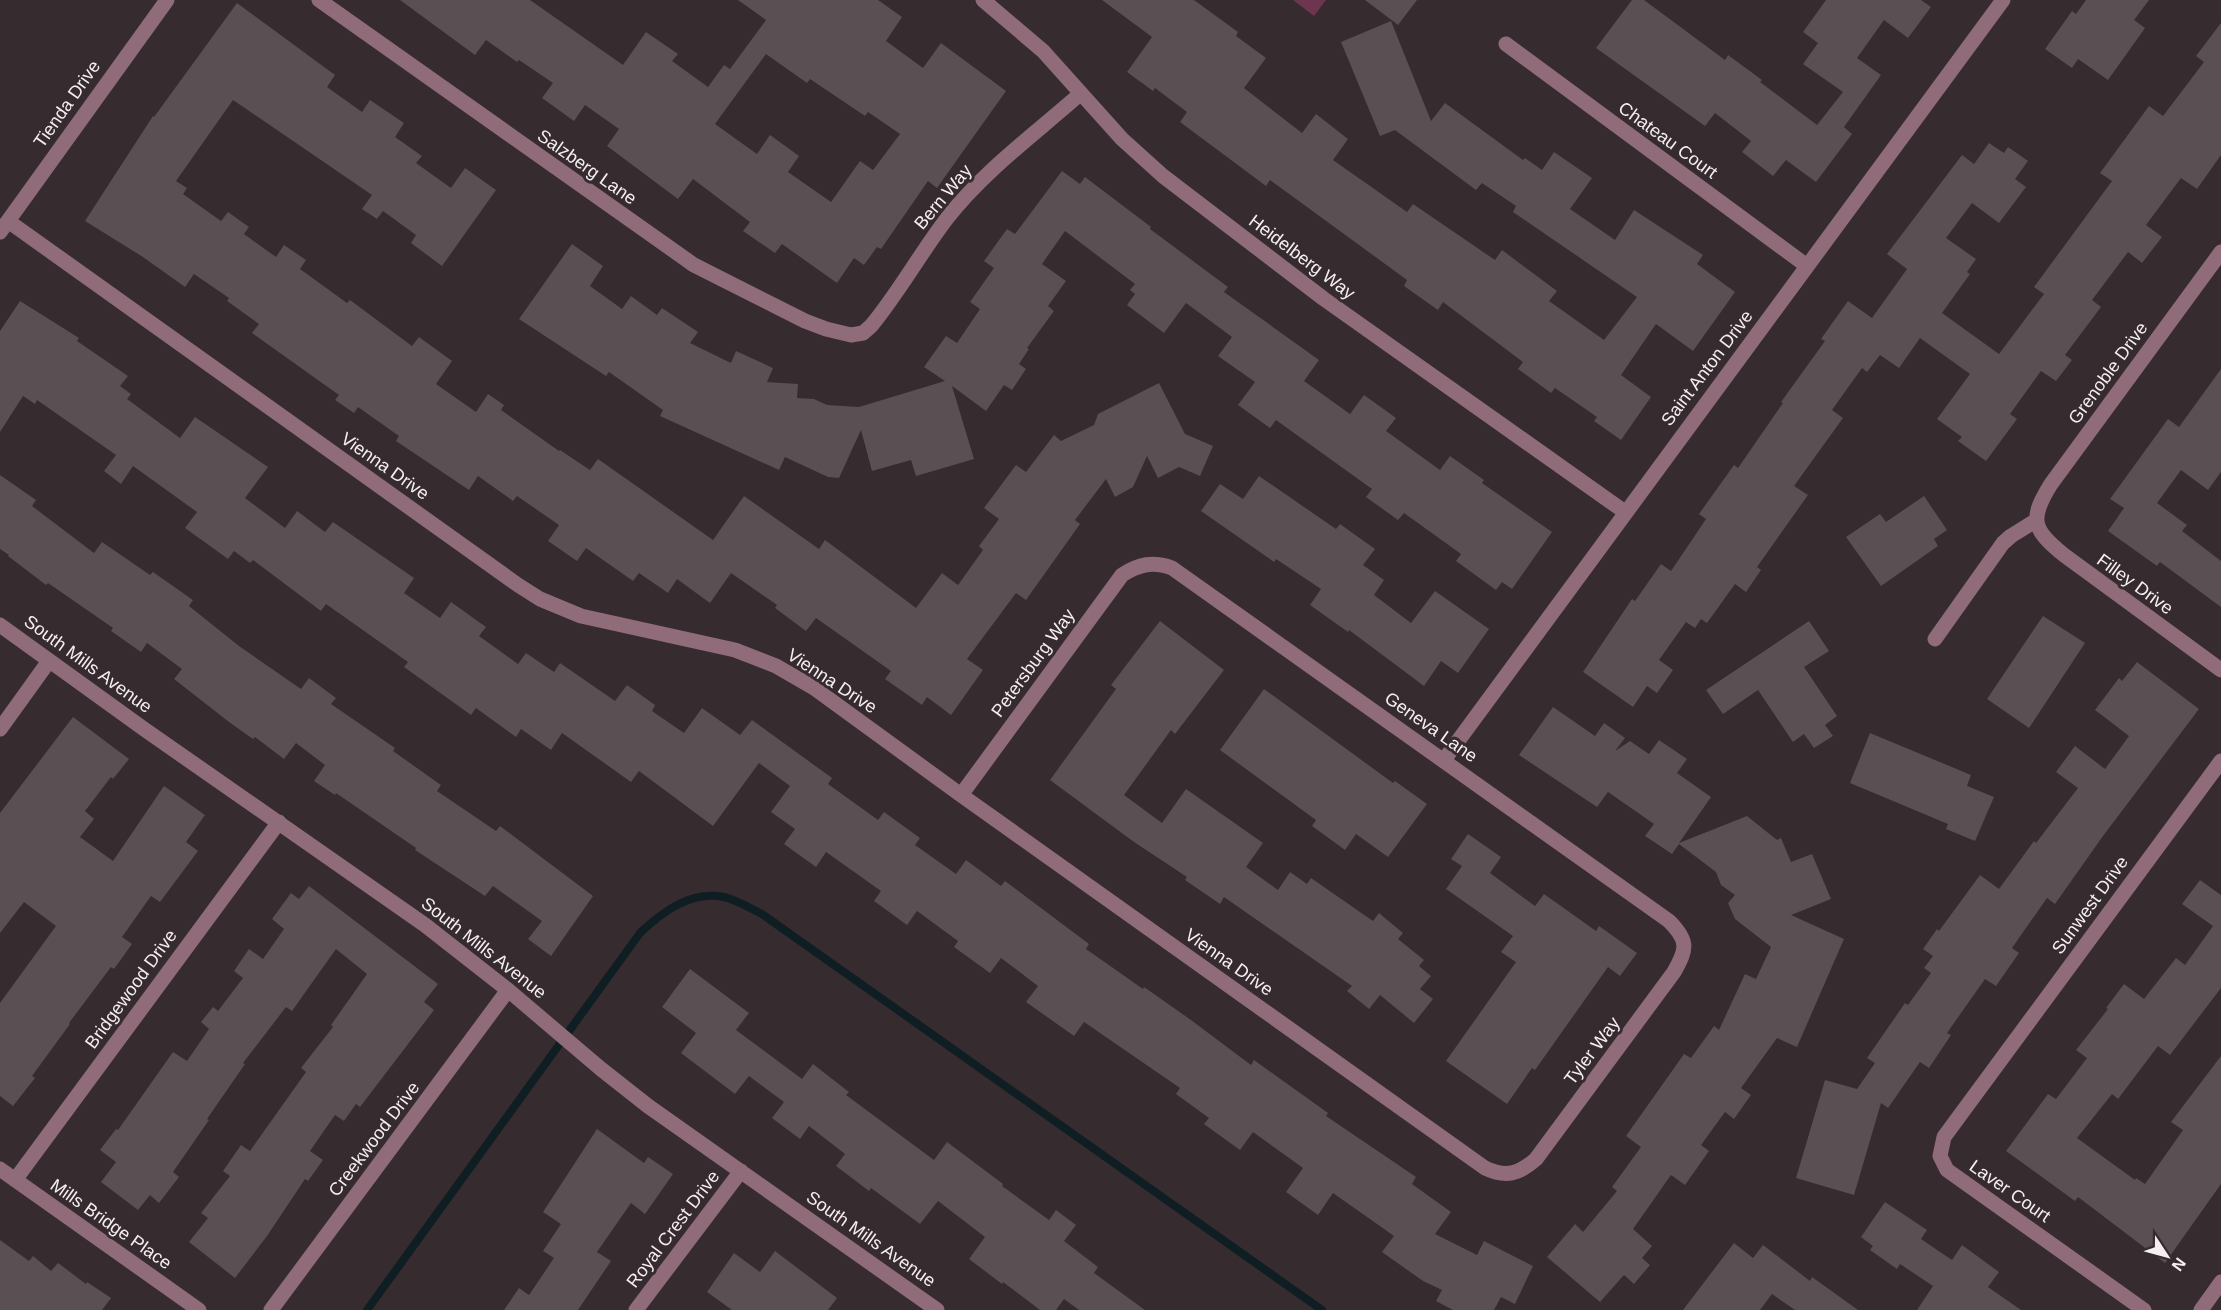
<svg xmlns="http://www.w3.org/2000/svg" width="2221" height="1310" font-family="Helvetica,sans-serif">
	<style>
		.green { fill: #6e3550 }
		.lines { fill: none; stroke-linecap: round; stroke-linejoin: round }
		.stream { stroke: #0f1e22; stroke-width: 8 }
		.building { fill: #5a4f53; fill-rule: evenodd }
		.minor { stroke: #906c7a; stroke-width: 15 }
		.labels { text-anchor: middle; stroke-width: 6; stroke-linejoin: round; paint-order: stroke }
		.street-label { font-size: 18px; fill: #f6eff2; stroke: #362b2f }
	</style>
	<rect width="100%" height="100%" fill="#362b2f"/>
	<path class="green" d="M1293 0H1326L1314 16Z"/>
	<g class="lines">
		<path class="stream" d="M367 1310 640 933C662 912 691 890 724 897 737 900 750 908 762 914L1322 1310"/>
	</g>
	<path class="building" d="M400 0H530L623 65 646 32 678 54 672 61 708 87 724 65 730 69 766 20 738 0H878L902 17 886 41 923 68 941 43 1006 91 937 188 928 181 881 249 877 247 864 265 854 258 837 283 782 244 775 253 743 231 750 222 693 179 678 199 607 146 619 129 585 105 574 121 542 98 553 83 519 60 517 62 486 40 475 55ZM766 54 807 83 810 79 865 116 868 112 900 134 873 170 860 161 831 202 788 172 799 156 770 135 757 154 715 124Z
		M1102 0H1194L1238 32 1236 36 1266 58 1244 88 1302 133 1316 114 1348 139 1333 160 1407 212 1413 204 1495 260 1502 250 1557 291 1549 301 1604 340 1637 297 1513 212 1516 206 1482 183 1476 190 1395 130 1380 136 1341 42 1391 21 1431 121 1445 103 1523 160 1525 158 1542 170 1554 152 1592 178 1570 209 1615 240 1634 210 1703 255 1697 264 1735 292 1693 351 1656 324 1621 375 1651 397 1621 440 1594 421 1597 417 1555 388 1551 393 1518 369 1523 362 1443 302 1438 310 1404 286 1407 280 1270 180 1266 186 1180 122 1187 112 1155 88 1153 91 1127 72 1152 37Z
		M1365 0H1417L1398 25Z
		M1632 0H1644L1725 60 1728 55 1762 80 1760 82 1817 125 1843 92 1803 64 1818 43 1803 32 1826 0H1921L1931 7 1908 38 1884 20 1857 58 1881 75 1844 127 1852 134 1816 182 1786 160 1773 176 1742 152 1751 141 1715 113 1705 126 1596 48Z
		M2086 0H2149L2134 20 2145 28 2108 80 2078 59 2072 68 2045 49 2072 11 2076 14Z
		M237 3 335 75 327 87 362 112 370 100 404 123 395 137 422 156 416 163 451 188 465 168 496 190 442 266 411 243 416 235 383 211 377 219 362 209 372 195 233 100 176 181 187 188 183 194 221 221 228 212 249 227 244 234 276 257 284 245 306 260 300 269 347 303 350 300 412 346 419 337 452 361 436 384 476 412 488 394 504 405 501 410 559 451 560 450 590 470 598 459 713 540 744 496 819 549 825 540 916 608 942 573 958 585 983 550 979 546 999 519 984 508 1016 465 1026 472 1054 435 1061 441 1094 425 1098 414 1159 383 1185 434 1213 446 1200 476 1179 467 1158 478 1147 456 1133 487 1115 497 1106 479 1075 520 1080 524 1026 600 1016 593 967 659 983 670 951 715 927 697 922 705 885 679 891 671 816 618 806 631 775 608 777 605 731 573 710 603 677 579 668 593 639 573 633 581 586 548 577 561 548 541 559 525 517 496 513 501 478 476 469 490 396 441 399 436 358 407 354 413 335 400 339 395 252 333 259 324 227 301 229 298 194 274 185 287 143 257 85 221 153 116 154 117Z
		M2221 23V155L2197 189 2181 178 2146 225 2162 237 2142 263 2128 252 2092 300 2101 307 2065 355 2072 360 2056 381 2041 371 2010 414 2017 419 1986 461 1958 441 1962 437 1937 419 1970 374 1920 338 1899 368 1880 355 1867 372 1862 368 1832 410 1843 418 1794 486 1808 495 1757 567 1761 570 1746 592 1735 584 1707 623 1701 619 1695 628 1686 622 1659 660 1673 670 1657 693 1647 686 1633 707 1583 672 1632 599 1635 601 1661 564 1671 571 1706 519 1699 514 1734 465 1738 468 1783 403 1781 402 1825 341 1821 339 1848 301 1872 318 1907 269 1887 254 1962 155 1974 164 1989 143 2004 153 2008 147 2028 161 2015 179 2026 187 1999 223 1972 203 1946 238 1976 259 1967 272 1970 274 1942 313 1999 354 2044 294 2034 287 2112 181 2100 173 2149 106 2163 116 2204 62 2196 56Z
		M1062 171 1080 184 1085 177 1151 227 1150 229 1228 287 1224 292 1319 360 1304 381 1350 414 1364 395 1396 418 1386 431 1440 470 1450 456 1484 480 1482 483 1552 532 1512 589 1502 582 1496 590 1456 561 1461 554 1404 513 1398 520 1366 497 1372 489 1276 420 1270 428 1238 405 1255 382 1218 356 1232 337 1186 303 1164 333 1127 305 1135 294 1130 290 1135 284 1065 231 1042 264 1066 281 1048 306 1054 311 1027 348 1029 349 1019 364 1026 369 1012 390 1004 385 986 411 952 386 974 459 916 476 911 460 872 471 861 430 839 478 828 477 785 457 779 470 660 416 663 410 609 372 606 376 519 319 572 244 603 266 590 286 622 309 631 296 657 315 662 308 698 332 690 343 731 363 736 351 773 368 767 382 798 384 797 398 814 399 827 405 859 407 945 381 924 367 946 336 957 343 980 309 970 302 994 268 984 261 1007 229 1015 234Z
		M20 301 79 338 77 341 128 376 120 386 131 394 127 399 180 438 195 417 268 467 245 498 285 528 297 511 325 532 333 522 414 578 404 593 440 618 451 602 486 627 479 636 518 664 526 653 554 672 560 663 615 701 627 685 655 705 652 711 684 733 702 708 740 735 752 720 832 778 828 784 878 820 884 812 920 838 915 845 956 874 966 860 1001 886 1005 881 1089 944 1086 949 1143 989 1144 987 1191 1020 1251 1065 1254 1060 1328 1113 1326 1116 1416 1177 1412 1184 1451 1212 1435 1234 1477 1255 1484 1241 1533 1266 1515 1304 1501 1297 1494 1310H1453L1436 1301 1442 1290 1423 1281 1382 1252 1394 1236 1333 1193 1318 1215 1286 1192 1303 1168 1253 1132 1240 1150 1204 1124 1209 1118 1176 1094 1180 1088 1084 1022 1074 1036 1026 1002 1038 986 1001 958 990 973 954 947 958 941 917 911 907 925 874 901 881 891 826 852 816 867 784 844 795 829 771 812 790 786 759 763 713 826 639 771 631 782 562 733 551 750 521 729 516 737 476 708 471 715 404 667 408 662 326 604 321 611 253 560 250 563 234 551 228 559 185 528 197 512 133 466 121 484 104 471 116 455 37 400 35 404 23 396 0 432V331Z
		M2221 369V472L2208 490 2181 470 2157 503 2187 525 2182 531 2221 561V607L2160 562 2157 566 2108 531 2124 508 2110 499 2168 419 2179 427Z
		M0 475 36 500 32 506 94 553 102 542 150 575 153 572 193 600 189 606 239 646 301 689 309 678 336 698 331 704 395 748 393 751 441 785 437 791 496 831 500 826 593 896 551 956 528 939 542 921 493 886 485 896 415 850 416 848 336 793 335 795 314 781 325 765 296 743 284 759 255 737 253 739 229 722 174 679 182 669 147 643 141 652 111 631 113 628 48 583 46 585 8 556 9 555 0 549Z
		M1259 476 1336 529 1340 524 1375 549 1363 565 1384 580 1374 595 1411 623 1435 591 1489 629 1458 673 1441 661 1424 686 1349 630 1348 632 1310 605 1321 589 1276 559 1274 562 1201 511 1220 484 1243 499Z
		M1924 496 1947 530 1934 539 1938 546 1881 586 1846 537 1880 514 1886 522Z
		M2043 616 2085 643 2029 728 1987 699Z
		M1160 621 1224 670 1175 734 1171 730 1124 795 1162 823 1186 789 1263 843 1246 867 1278 890 1290 872 1307 884 1311 878 1373 921 1379 913 1403 933 1398 939 1424 960 1419 966 1431 976 1420 989 1433 999 1414 1023 1380 995 1369 1009 1347 991 1352 986 1224 897 1220 904 1185 880 1187 877 1134 842 1050 780 1116 689 1111 685Z
		M1809 621 1829 651 1804 667 1837 716 1825 725 1833 736 1814 748 1804 734 1793 742 1758 690 1723 714 1706 690Z
		M2137 662 2199 709 2103 836 2055 904 2047 898 2012 948 2019 953 1996 986 1985 979 1947 1033 1951 1035 1929 1068 1920 1062 1888 1108 1881 1103 1854 1195 1796 1178 1825 1080 1857 1089 1875 1063 1867 1058 1905 1003 1908 1005 1931 973 1924 968 1933 956 1923 949 1937 929 1939 931 1980 875 1999 889 2034 841 2036 843 2078 788 2056 772 2075 746 2105 769 2129 736 2095 710 2119 678 2122 681Z
		M1264 689 1393 783 1395 781 1427 804 1388 857 1356 834 1345 850 1312 826 1316 820 1220 750Z
		M1553 707 1595 736 1604 723 1625 738 1615 751 1630 741 1649 754 1659 740 1687 759 1677 773 1711 797 1679 843 1747 816 1777 840 1781 838 1791 862 1812 854 1831 899 1791 915 1844 939 1797 1047 1777 1038 1741 1088 1751 1095 1734 1119 1725 1112 1701 1145 1709 1151 1685 1185 1671 1175 1633 1229 1652 1246 1642 1258 1650 1265 1634 1284 1624 1275 1600 1302 1547 1257 1575 1224 1583 1232 1617 1191 1612 1187 1641 1147 1626 1136 1684 1054 1691 1058 1714 1026 1719 1030 1745 974 1756 979 1771 947 1735 919 1728 903 1735 895 1721 885 1716 872 1679 844 1672 854 1645 836 1654 824 1608 792 1597 807 1519 755Z
		M73 717 129 759 113 779 111 777 85 811 94 819 80 837 113 861 164 786 205 815 186 842 198 851 160 902 151 896 122 937 132 944 114 969 111 967 69 1023 70 1024 32 1076 35 1078 13 1106 0 1096V1003L56 926 24 902 0 933V813Z
		M1870 733 1971 775 1967 786 1994 797 1975 841 1946 829 1948 824 1850 783Z
		M1468 834 1501 857 1490 873 1535 906 1544 894 1596 931 1599 926 1637 953 1620 976 1608 967 1535 1070 1532 1068 1507 1104 1446 1061 1516 962 1501 952 1513 936 1446 889 1462 866 1451 859Z
		M2200 880 2221 895V988L2170 1055 2158 1046 2118 1099 2112 1094 2077 1138 2135 1180 2136 1178 2145 1184 2183 1130 2171 1122 2221 1056V1184L2165 1263 2078 1197 2075 1201 2006 1151 2048 1094 2056 1099 2087 1058 2076 1050 2108 1009 2106 1008 2124 984 2144 999 2176 958 2185 965 2213 926 2182 904Z
		M309 886 438 984 424 1002 434 1010 360 1107 356 1104 344 1121 335 1115 310 1151 323 1160 308 1181 305 1179 267 1236 235 1278 189 1242 208 1218 201 1213 230 1176 223 1171 241 1145 250 1151 306 1072 301 1068 333 1027 331 1025 367 974 336 949 292 1011 286 1007 243 1063 245 1064 207 1119 209 1120 173 1172 179 1177 159 1203 150 1195 138 1210 101 1182 116 1162 100 1150 116 1129 118 1130 173 1052 187 1061 209 1029 201 1022 213 1007 218 1011 243 978 234 971 249 949 263 959 284 929 272 919 291 893 299 899Z
		M690 969 749 1013 736 1030 802 1079 813 1064 849 1092 846 1095 934 1160 947 1142 1003 1184 1002 1186 1049 1220 1056 1210 1076 1225 1064 1241 1098 1267 1094 1273 1145 1310H1079L1064 1299 1056 1310H1040L1003 1282 1002 1284 969 1259 985 1237 938 1201 920 1224 871 1188 869 1191 836 1166 845 1154 809 1126 800 1139 772 1118 784 1102 749 1076 735 1094 714 1078 681 1053 696 1033 662 1007Z
		M597 1129 644 1163 648 1157 673 1174 645 1214 631 1203 597 1252 611 1261 578 1310H504L519 1288 529 1295 554 1258 543 1251 561 1224 543 1212Z
		M1885 1202 1927 1230 1921 1239 1952 1260 1962 1245 1999 1272 1988 1287 2021 1310H1917L1933 1286 1900 1264 1897 1269 1870 1250 1873 1246 1861 1237Z
		M0 1240 29 1261 33 1256 51 1271 58 1263 86 1284 87 1282 111 1298 102 1310H0Z
		M1734 1243 1753 1258 1763 1245 1810 1281 1812 1277 1858 1310H1795L1772 1294 1760 1310H1683Z
		M775 1251 837 1298 828 1310H732L707 1292 734 1253 760 1272Z"/>
	<g class="lines">
		<path class="minor" d="M319 0 694 265 805 321 826 329 851 335 863 333 871 326C899 292 921 252 948 217 985 170 1036 133 1080 94
			M983 0 1043 51 1122 139 1163 176 1324 299 1625 512
			M1506 44 1807 266
			M8 221 518 585 540 599 581 616 735 650 776 666 814 688 961 795 1485 1168C1506 1178 1519 1174 1536 1159L1674 972C1687 949 1689 941 1669 921L1172 568C1153 561 1139 564 1122 575L961 795
			M0 232 167 0
			M2221 252 2051 484C2029 519 2032 529 2064 555L2221 670
			M0 625 144 729 425 925 508 990 601 1069 648 1106 937 1310
			M1935 639 2003 543 2011 536 2035 521
			M0 729 49 661
			M1444 760 2003 0
			M0 1169 199 1310
			M15 1180 279 822
			M271 1310 508 990
			M636 1310 741 1171
			M2144 1310 1947 1170 1940 1156 1944 1137 2221 761
			M2201 1310 2221 1282"/>
	</g>
	<g class="labels">
		<g class="street-label">
			<text transform="translate(67 104) rotate(-55)" y="6">Tienda Drive</text>
			<text transform="translate(1668 140) rotate(36)" y="6">Chateau Court</text>
			<text transform="translate(587 167) rotate(35)" y="6">Salzberg Lane</text>
			<text transform="translate(943 197) rotate(-50)" y="6">Bern Way</text>
			<text transform="translate(1302 257) rotate(37)" y="6">Heidelberg Way</text>
			<text transform="translate(1707 368) rotate(-53)" y="6">Saint Anton Drive</text>
			<text transform="translate(2108 373) rotate(-54)" y="6">Grenoble Drive</text>
			<text transform="translate(385 466) rotate(35)" y="6">Vienna Drive</text>
			<text transform="translate(2135 584) rotate(36)" y="6">Filley Drive</text>
			<text transform="translate(1033 663) rotate(-54)" y="6">Petersburg Way</text>
			<text transform="translate(88 664) rotate(36)" y="6">South Mills Avenue</text>
			<text transform="translate(832 681) rotate(33)" y="6">Vienna Drive</text>
			<text transform="translate(1431 727) rotate(35)" y="6">Geneva Lane</text>
			<text transform="translate(2090 905) rotate(-54)" y="6">Sunwest Drive</text>
			<text transform="translate(484 948) rotate(38)" y="6">South Mills Avenue</text>
			<text transform="translate(1229 962) rotate(35)" y="6">Vienna Drive</text>
			<text transform="translate(131 989) rotate(-54)" y="6">Bridgewood Drive</text>
			<text transform="translate(1592 1051) rotate(-53)" y="6">Tyler Way</text>
			<text transform="translate(374 1139) rotate(-53)" y="6">Creekwood Drive</text>
			<text transform="translate(2010 1191) rotate(35)" y="6">Laver Court</text>
			<text transform="translate(111 1224) rotate(35)" y="6">Mills Bridge Place</text>
			<text transform="translate(673 1229) rotate(-53)" y="6">Royal Crest Drive</text>
			<text transform="translate(871 1239) rotate(35)" y="6">South Mills Avenue</text>
		</g>
	</g>
	<g transform="translate(2167 1256) rotate(126)" stroke="#362b2f" stroke-width="4.5" paint-order="stroke">
	<path d="M0-4.5L10 22L0 15L-10 22Z" fill="#f6eff2"/>
	<text y="-9" font-size="16" font-weight="bold" text-anchor="middle" fill="#f6eff2">N</text>
	</g>
</svg>
